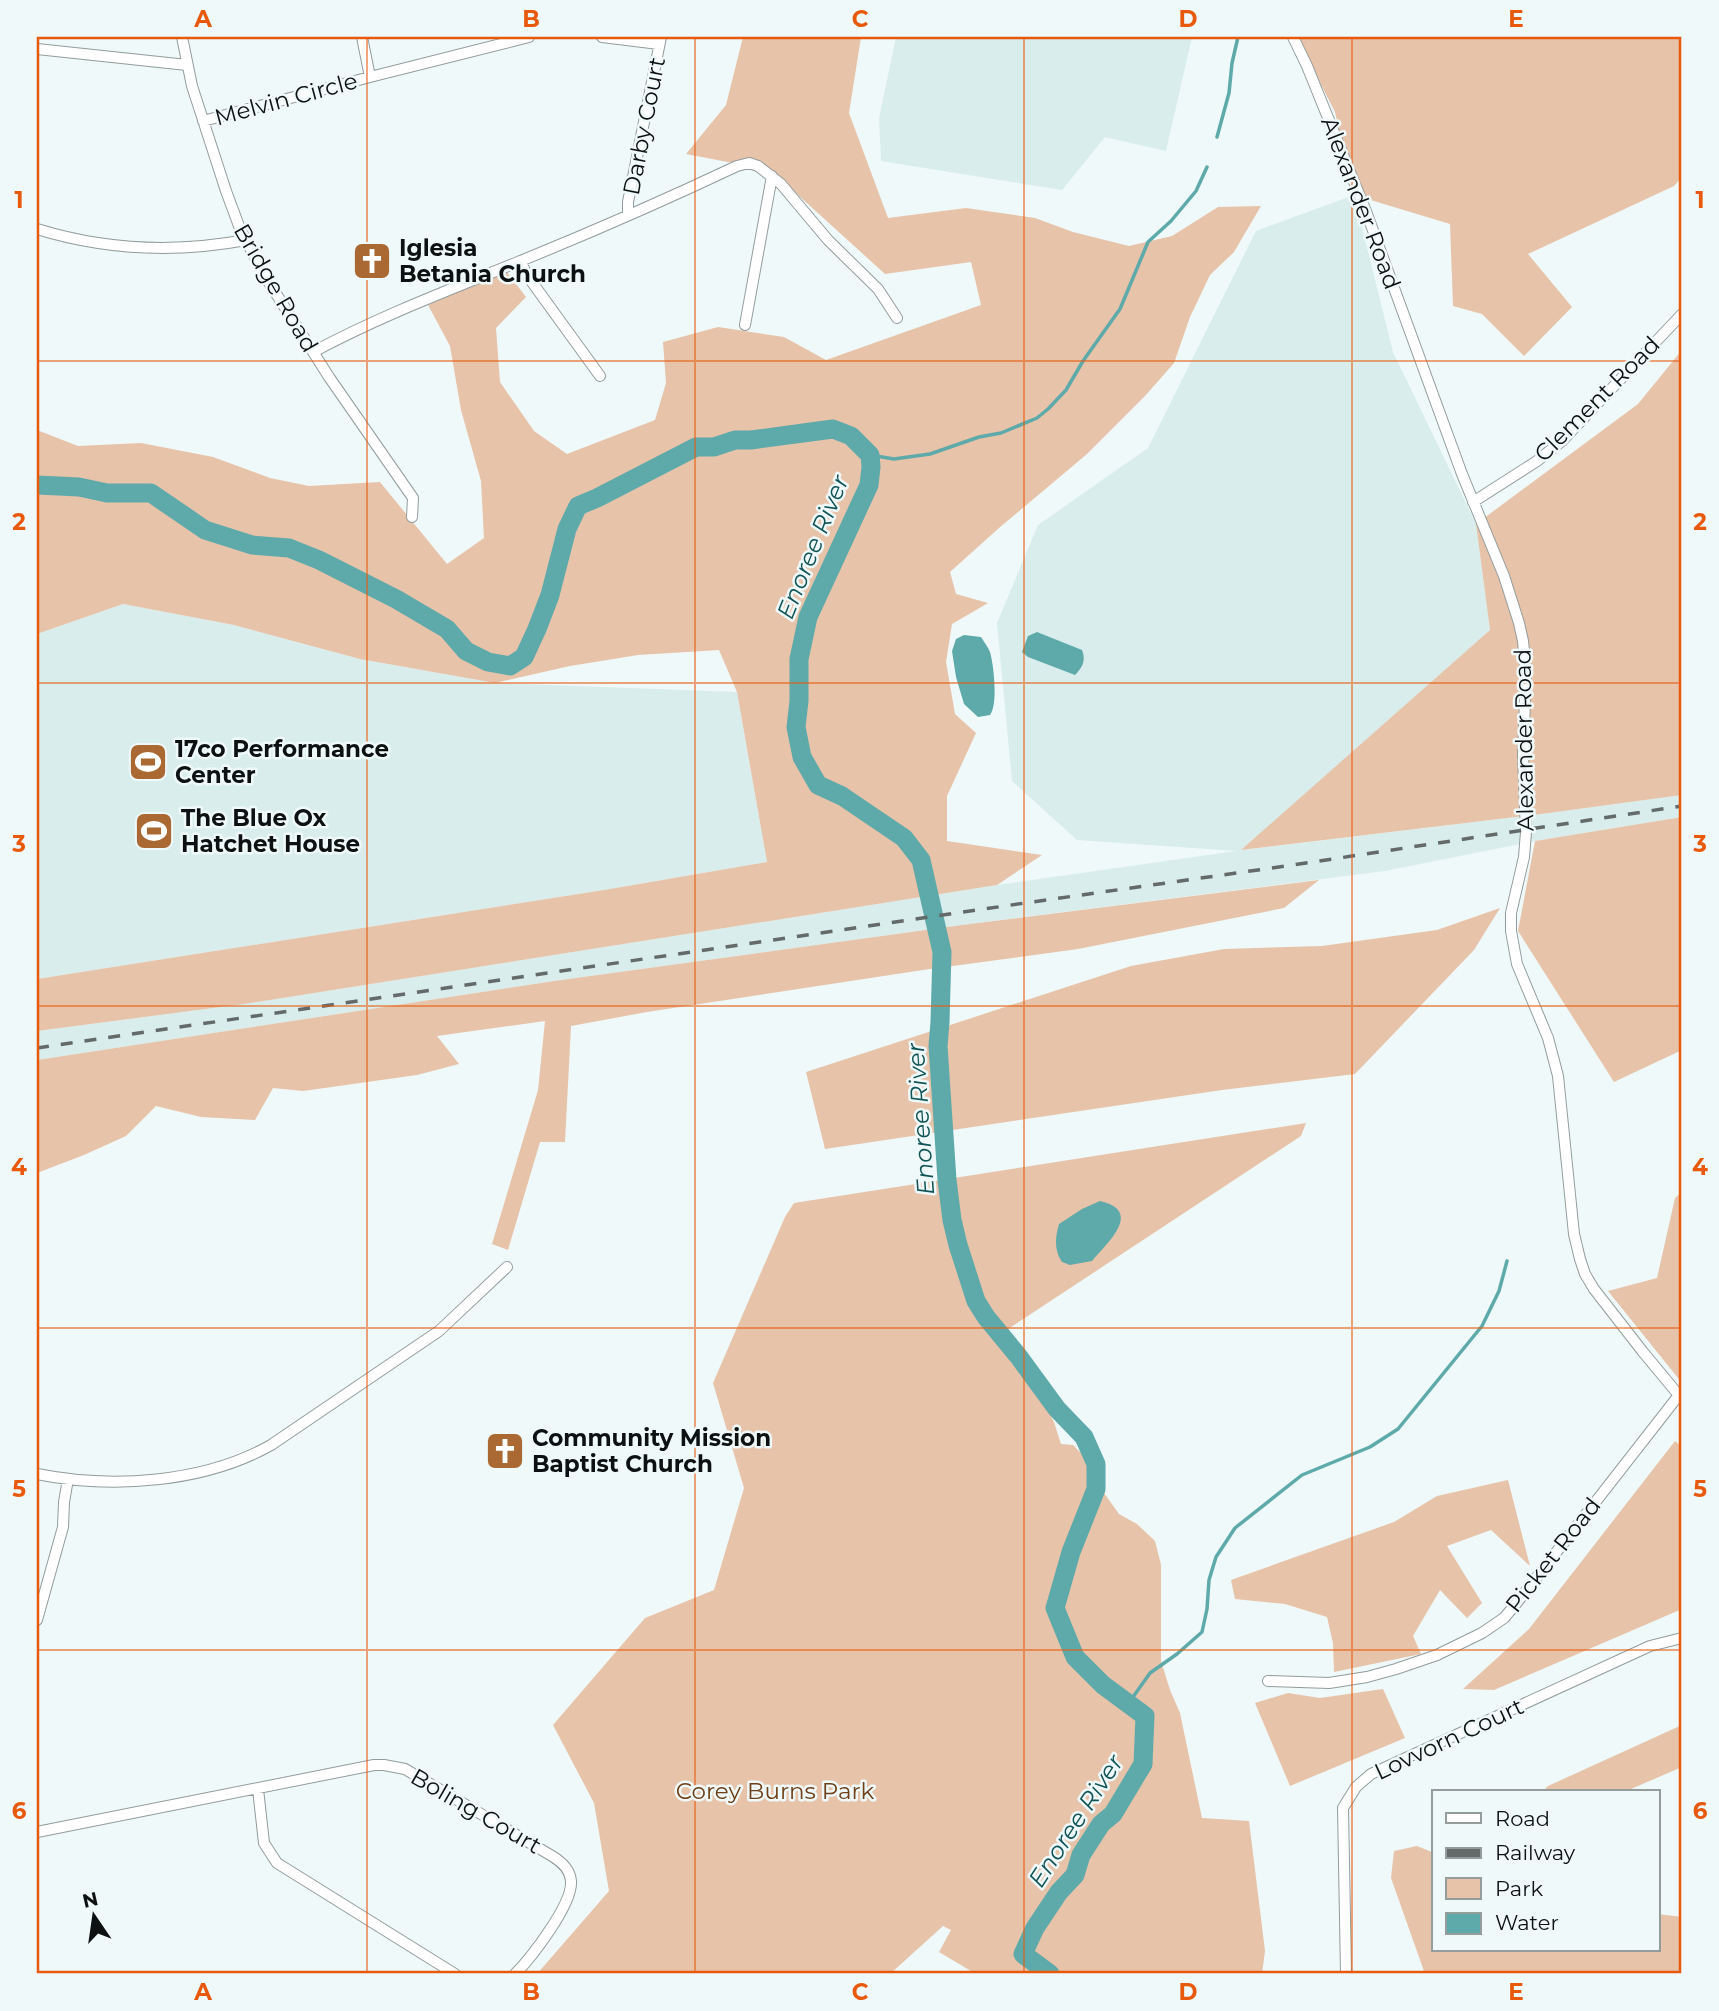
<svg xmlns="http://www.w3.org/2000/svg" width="1719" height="2011" font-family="Montserrat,sans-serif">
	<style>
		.built { fill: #d9edec }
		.green { fill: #e7c3a9 }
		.water { fill: #5eaaaa }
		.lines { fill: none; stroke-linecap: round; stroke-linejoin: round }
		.stream { stroke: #5eaaaa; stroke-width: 3.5 }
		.river { stroke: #5eaaaa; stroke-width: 19 }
		.minor-casing { stroke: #939c9c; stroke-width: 12 }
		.minor { stroke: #fff; stroke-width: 10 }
		.rail { stroke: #646a6a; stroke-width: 3.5; stroke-dasharray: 12 12; stroke-linecap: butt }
		.grid { fill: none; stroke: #e8590c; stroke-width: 2; stroke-opacity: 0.55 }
		.labels { text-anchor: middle; stroke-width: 5; stroke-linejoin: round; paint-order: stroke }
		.street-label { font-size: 23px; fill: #0e1111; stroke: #eff9f9 }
		.poi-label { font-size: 23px; font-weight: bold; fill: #0e1111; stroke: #eff9f9; text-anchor: start }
		.park-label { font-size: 23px; fill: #6f4017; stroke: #eff9f9 }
		.water-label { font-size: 24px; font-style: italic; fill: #115455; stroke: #eff9f9 }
		.neatline { fill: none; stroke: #e8590c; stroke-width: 2.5 }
		.grid-label { font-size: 23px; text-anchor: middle; font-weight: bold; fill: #e8590c }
	</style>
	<rect width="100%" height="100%" fill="#eff9f9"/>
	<path class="built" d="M896 37H1192L1166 151 1105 137 1062 190 881 161 879 118Z
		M1354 195 1393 352 1476 524 1490 630 1242 850 1541 814 1682 795V817L1535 841 1385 871 962 925 554 981 37 1060V1031L244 1004 997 885 1236 851 1077 840 1012 781 997 623 1038 525 1148 448 1256 231Z
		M123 604 234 625 360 659 495 683 737 692 767 862 604 890 37 979V634Z"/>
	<path class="green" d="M743 37H861L849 113 888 218 966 208 1035 218 1073 232 1129 246 1172 236 1218 207 1261 206 1234 252 1210 275 1190 317 1174 363 1145 396 1087 454 999 528 950 572 956 594 988 603 952 624 946 662 955 714 976 733 947 796V841L1042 855 997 885 244 1004 37 1031V979L604 890 767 862 737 692 719 650 638 655 570 666 495 683 360 659 234 625 123 604 37 634V430L78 446 141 443 213 457 270 478 309 486 380 482 447 564 484 538 481 481 461 410 450 346 428 305 466 288 503 267 526 297 496 328 500 382 534 431 567 454 655 420 666 383 663 342 718 327 784 337 826 360 981 305 971 262 885 274 765 165 738 164 686 154 726 105Z
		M1297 37H1682V177L1674 186 1528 254 1572 307 1524 356 1482 314 1453 306 1450 224 1354 195 1335 112Z
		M1682 350V795L1541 814 1241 850 1490 630 1476 524 1638 404Z
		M1682 817V1050L1614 1082 1518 931 1535 841Z
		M1319 880 1284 908 1078 949 923 970 647 1012 571 1026 565 1142H540L508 1250 492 1244 538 1090 545 1021 437 1036 459 1064 417 1075 303 1091 273 1088 255 1120 201 1117 156 1106 126 1136 84 1155 37 1173V1060L554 981 962 925Z
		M1500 908 1474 950 1355 1074 1222 1090 825 1149 806 1072 1131 966 1224 949 1322 946 1437 930Z
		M1306 1123 1301 1136 1005 1331 1029 1372 1030 1378 1054 1422 1061 1444 1073 1445 1093 1465 1104 1493 1119 1514 1137 1524 1155 1541 1161 1565V1661L1170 1690 1180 1713 1202 1818 1249 1821 1265 1951 1262 1974H976L939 1952 951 1930 943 1926 890 1974H537L609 1891 594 1803 553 1725 645 1618 714 1590 744 1488 713 1383 785 1217 794 1203Z
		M1682 1192V1383L1608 1291 1657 1278 1675 1198Z
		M1675 1441 1682 1447V1609L1494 1690 1463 1689 1529 1629Z
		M1508 1480 1530 1566 1491 1530 1447 1546 1482 1603 1467 1618 1440 1590 1413 1636 1421 1654 1334 1672 1333 1643 1327 1617 1285 1604 1235 1599 1231 1580 1394 1522 1437 1496Z
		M1383 1689 1405 1738 1290 1786 1255 1703 1288 1693 1320 1698Z
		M1682 1725V1767L1624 1792H1542L1548 1786Z
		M1417 1846 1434 1853V1950H1658V1914L1682 1917V1974H1425L1391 1878 1394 1851Z"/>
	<path class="water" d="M1037 632 1082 650C1086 660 1083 667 1075 675L1028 657 1022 652 1028 636Z
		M964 635 981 637C984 642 988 647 990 652 994 666 998 705 990 715L978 717 964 704 956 677 952 651 956 639Z
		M1100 1201C1144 1211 1107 1243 1092 1261L1070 1265 1062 1262C1054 1250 1055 1238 1059 1224L1082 1209Z"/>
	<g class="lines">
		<path class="stream" d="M1217 137 1229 93 1232 63 1238 37
			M870 455 894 459 930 454 979 437 1001 433 1037 418 1048 409 1066 390 1083 361 1120 309 1148 242 1171 221 1196 191 1207 167
			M1128 1704 1150 1673 1177 1654 1202 1632 1207 1609 1209 1580 1216 1557 1235 1528 1302 1475 1370 1447 1398 1429 1482 1326 1499 1291 1507 1261"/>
		<path class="river" d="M37 485 79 487 107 493H151L205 530 252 545 289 548 319 560 396 599 447 629 466 651 488 662 510 666 524 657 537 629 550 595 567 529 578 506 597 498 696 447H714L735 440H751L833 429 851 436 870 455 871 467 869 485 808 617 799 659V701L796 727 802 757 818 785 842 796 904 838 921 860 942 952 940 1022 938 1046 947 1180 952 1220 958 1245 976 1301 986 1317 1019 1357 1057 1409 1084 1437 1096 1464V1489L1071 1552 1055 1608 1075 1657 1103 1685 1145 1716 1143 1764 1113 1814 1101 1824 1081 1855 1075 1875 1059 1892 1035 1928 1023 1954 1050 1974"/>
		<g class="minor-casing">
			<path id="minor" d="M182 37 192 86 226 191 239 226 261 270 329 377 413 498 412 517
				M602 37 659 44
				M1293 37 1307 66 1367 214 1462 474 1504 576 1519 623 1523 641 1526 673 1523 755 1526 832 1524 857 1511 913V931L1517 964 1548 1038 1558 1076 1574 1234 1580 1259 1585 1274 1594 1289 1643 1352 1682 1399
				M37 49 187 65
				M370 77 529 37
				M203 121 370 77 362 37
				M628 215V202L661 37
				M37 229C105 250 176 253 246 240
				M520 261 529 278 600 376
				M745 325 772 176
				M313 352C378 317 449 290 518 262 592 232 665 200 737 166L749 163 758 166 781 184 828 240 878 289 897 318
				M1473 502 1537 461 1563 440 1682 314
				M37 1474C111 1489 204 1483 271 1445L439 1331 507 1267
				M37 1620 63 1527 64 1502 68 1479
				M1268 1681 1329 1683 1367 1677 1396 1669 1437 1655 1482 1633 1504 1618 1515 1605 1679 1395
				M258 1789 264 1843 277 1863 455 1974
				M37 1832 374 1765H384L405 1769 552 1856C562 1862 570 1869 571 1881 573 1904 531 1958 515 1974
				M1346 1974 1343 1808 1356 1787 1371 1774 1650 1646 1682 1638"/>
		</g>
		<use href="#minor" class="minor"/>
		<path class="rail" d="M37 1048 1025 903 1293 865 1682 806"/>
	</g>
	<path class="grid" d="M367 37V1974M695 37V1974M1024 37V1974M1352 37V1974M37 361H1682M37 683H1682M37 1006H1682M37 1328H1682M37 1650H1682"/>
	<defs>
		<g id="church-square" transform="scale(2.0125)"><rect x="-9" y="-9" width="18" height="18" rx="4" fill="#aa6933" stroke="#eff9f9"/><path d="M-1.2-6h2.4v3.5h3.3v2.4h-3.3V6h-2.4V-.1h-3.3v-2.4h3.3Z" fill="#fff"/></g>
		<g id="stadium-square" transform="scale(2.0125)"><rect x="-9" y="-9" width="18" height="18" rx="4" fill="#aa6933" stroke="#eff9f9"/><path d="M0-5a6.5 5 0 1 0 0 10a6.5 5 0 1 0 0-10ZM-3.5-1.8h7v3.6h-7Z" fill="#fff"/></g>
	</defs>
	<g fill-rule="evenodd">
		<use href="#church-square" x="372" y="261"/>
		<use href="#stadium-square" x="148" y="762"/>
		<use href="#stadium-square" x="154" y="831"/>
		<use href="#church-square" x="505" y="1451"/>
	</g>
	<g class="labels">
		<g class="street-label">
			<text transform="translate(286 99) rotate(-15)" y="8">Melvin Circle</text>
			<text transform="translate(644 126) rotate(-79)" y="8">Darby Court</text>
			<text transform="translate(1361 203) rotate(69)" y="8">Alexander Road</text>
			<text transform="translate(276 288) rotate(60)" y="8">Bridge Road</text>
			<text transform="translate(1597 399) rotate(-45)" y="8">Clement Road</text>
			<text transform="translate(1524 740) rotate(-91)" y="8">Alexander Road</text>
			<text transform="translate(1553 1555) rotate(-52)" y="8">Picket Road</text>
			<text transform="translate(1449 1739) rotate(-25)" y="8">Lovvorn Court</text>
			<text transform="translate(476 1811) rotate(30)" y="8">Boling Court</text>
		</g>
		<g class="poi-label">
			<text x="399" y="256">Iglesia<tspan x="399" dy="26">Betania Church</tspan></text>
			<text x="175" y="757">17co Performance<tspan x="175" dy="26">Center</tspan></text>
			<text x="181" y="826">The Blue Ox<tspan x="181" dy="26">Hatchet House</tspan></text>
			<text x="532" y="1446">Community Mission<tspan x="532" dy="26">Baptist Church</tspan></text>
		</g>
		<g class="park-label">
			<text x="775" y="1799">Corey Burns Park</text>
		</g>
		<g class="water-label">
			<text transform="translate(813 547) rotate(-68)" y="8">Enoree River</text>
			<text transform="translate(921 1119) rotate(-94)" y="8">Enoree River</text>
			<text transform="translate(1076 1821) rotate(-57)" y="8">Enoree River</text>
		</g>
	</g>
	<rect width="1719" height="2011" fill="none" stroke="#eff9f9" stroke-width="77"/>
	<rect x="1432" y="1790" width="228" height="161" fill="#eff9f9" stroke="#959c9c" stroke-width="2"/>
	<rect x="1446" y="1813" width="35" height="10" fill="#ffffff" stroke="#959c9c" stroke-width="2"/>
	<text x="1495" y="1826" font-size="21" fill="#0e1111">Road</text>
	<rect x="1446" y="1848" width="35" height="10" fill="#646a6a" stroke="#959c9c" stroke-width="2"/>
	<text x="1495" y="1860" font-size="21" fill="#0e1111">Railway</text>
	<rect x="1446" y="1878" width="35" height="21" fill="#e7c3a9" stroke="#959c9c" stroke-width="2"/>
	<text x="1495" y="1896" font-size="21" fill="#0e1111">Park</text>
	<rect x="1446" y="1913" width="35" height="21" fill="#5eaaaa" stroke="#959c9c" stroke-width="2"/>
	<text x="1495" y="1930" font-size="21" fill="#0e1111">Water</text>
	<g transform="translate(94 1916) rotate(347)" stroke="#eff9f9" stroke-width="5" paint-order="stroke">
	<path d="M0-5L12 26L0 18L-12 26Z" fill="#0e1111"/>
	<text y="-10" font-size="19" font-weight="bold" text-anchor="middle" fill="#0e1111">N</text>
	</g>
	<rect x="38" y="38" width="1642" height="1934" class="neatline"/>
	<g class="grid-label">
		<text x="203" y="27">A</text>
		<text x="531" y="27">B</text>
		<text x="860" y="27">C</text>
		<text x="1188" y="27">D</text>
		<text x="1516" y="27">E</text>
		<text x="19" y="208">1</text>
		<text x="1700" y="208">1</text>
		<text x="19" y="530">2</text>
		<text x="1700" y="530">2</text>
		<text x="19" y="852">3</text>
		<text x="1700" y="852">3</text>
		<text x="19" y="1175">4</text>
		<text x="1700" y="1175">4</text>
		<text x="19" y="1497">5</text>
		<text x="1700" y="1497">5</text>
		<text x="19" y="1819">6</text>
		<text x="1700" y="1819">6</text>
		<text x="203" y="2000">A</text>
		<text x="531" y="2000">B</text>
		<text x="860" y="2000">C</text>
		<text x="1188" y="2000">D</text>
		<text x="1516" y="2000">E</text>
	</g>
</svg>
